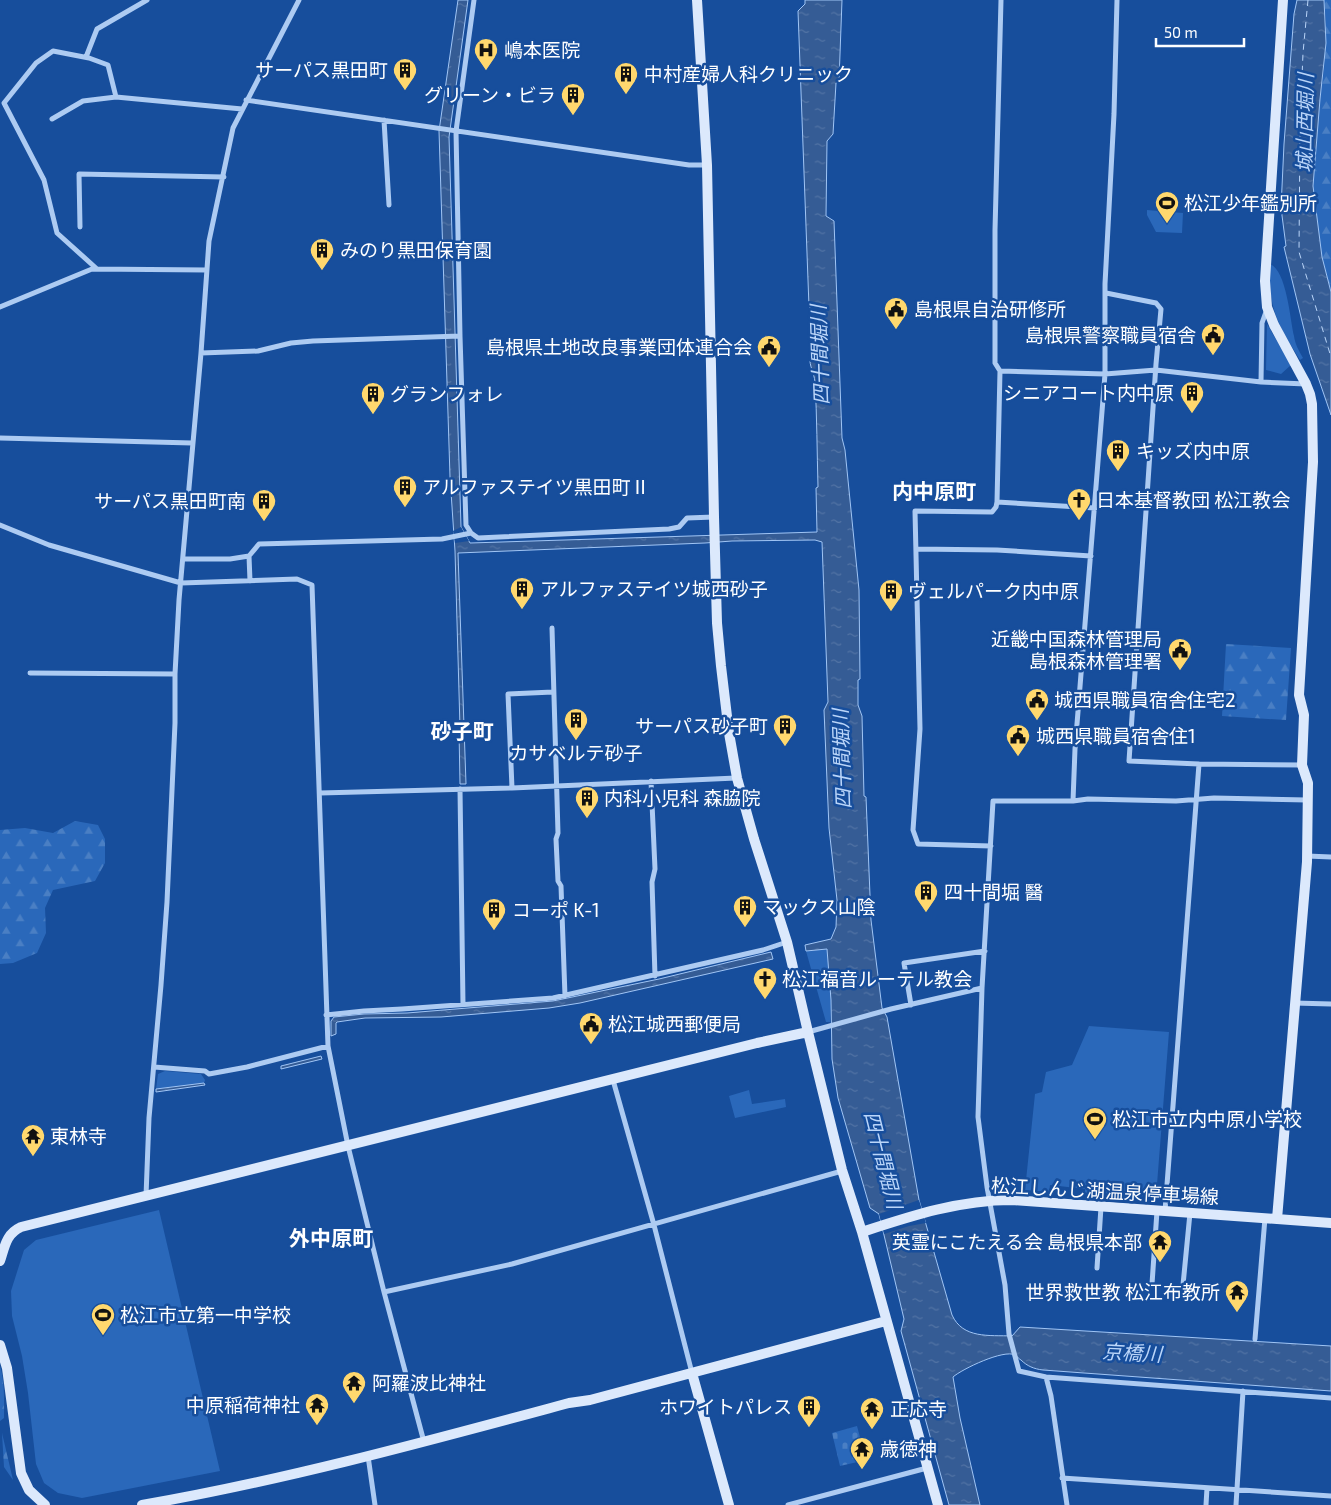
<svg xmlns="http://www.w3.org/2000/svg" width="1331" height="1505" font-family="'Exo 2','Noto Sans JP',sans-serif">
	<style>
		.green { fill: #2a68ba }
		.forest { fill: url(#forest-firs) }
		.cemetery { fill: url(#cemetery-stones) }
		.water { fill: url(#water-ripples); stroke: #a0c5f5 }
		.pier { fill: #174e9c }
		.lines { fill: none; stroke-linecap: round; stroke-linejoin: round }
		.ferry { stroke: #bad5f9; stroke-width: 1; stroke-dasharray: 6 5; stroke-linecap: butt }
		.street { stroke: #adcbf2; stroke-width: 5 }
		.secondary { stroke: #dce9fc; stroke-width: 10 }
		.labels { text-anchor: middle; stroke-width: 5; stroke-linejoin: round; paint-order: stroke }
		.poi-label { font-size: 19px; fill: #fff; stroke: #174e9c; text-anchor: start }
		.street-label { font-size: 19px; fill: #fff; stroke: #174e9c }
		.water-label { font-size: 20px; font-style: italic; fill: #bad5f9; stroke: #174e9c }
		.quarter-label { font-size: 21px; font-weight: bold; fill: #fff; stroke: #174e9c }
	</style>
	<defs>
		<pattern id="forest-firs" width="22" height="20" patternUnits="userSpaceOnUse" patternTransform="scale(1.25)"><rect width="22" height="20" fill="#2a68ba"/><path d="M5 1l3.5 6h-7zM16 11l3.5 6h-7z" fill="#4a7fc4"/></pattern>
		<pattern id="cemetery-stones" width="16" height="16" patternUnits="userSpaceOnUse" patternTransform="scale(1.25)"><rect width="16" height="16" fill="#2a68ba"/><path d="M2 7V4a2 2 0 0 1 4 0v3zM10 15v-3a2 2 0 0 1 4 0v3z" fill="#4a7fc4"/></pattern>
		<pattern id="water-ripples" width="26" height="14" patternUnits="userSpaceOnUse" patternTransform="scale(1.25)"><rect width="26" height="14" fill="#355c95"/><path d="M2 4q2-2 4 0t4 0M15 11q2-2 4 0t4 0" fill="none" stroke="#5374a5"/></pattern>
	</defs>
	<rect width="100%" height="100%" fill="#174e9c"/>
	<path class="green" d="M1147 210 1183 213 1182 233 1156 232 1147 215Z
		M1270 264C1287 271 1290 320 1294 336 1295 344 1299 351 1303 358L1300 360C1277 323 1268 308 1270 264Z
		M1267 324 1291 365 1281 374 1266 370Z
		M827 949 831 1000 830 1022H826L806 951Z
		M1089 1026 1169 1032 1156 1197 1085 1193V1189L1050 1185 1049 1192 1025 1190 1035 1094 1042 1092 1046 1072 1072 1065Z
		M165 1071 201 1074 205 1080 204 1083 156 1089 158 1074Z
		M749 1090 752 1104 785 1099 786 1107 735 1118 729 1096Z
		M159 1210 220 1471 82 1498 58 1493 44 1483 36 1464 28 1393 22 1356 12 1316 11 1291 24 1250 36 1240Z"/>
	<path class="forest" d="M1324 0H1331V292L1322 257 1313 187 1320 99 1324 70 1326 20Z
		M1226 644 1291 648 1286 720 1222 716Z
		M75 821 98 825 105 839V863L95 881 53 890 45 908 46 933 37 953 13 963 0 964V830L25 828 53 833Z
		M0 1366C5 1382 4 1401 4 1418L0 1421Z
		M2 1433 13 1480 4 1467Z"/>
	<path class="cemetery" d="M857 1426 866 1460 840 1466 832 1433Z"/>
	<path class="water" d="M458 0H468L449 137 461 527 470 543 817 532 816 488 818 487C817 452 817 417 815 382 814 372 809 366 810 357L812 356 811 308 809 307 798 11 805 4V0H842L839 81 836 83 833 134 827 141 826 216 834 221 842 438 845 450 859 590 860 679 858 680V705L862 716 864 796 866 797 871 920 882 1008 887 1017 919 1200 952 1315C963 1339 989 1335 1012 1336L1020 1327 1331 1346V1391L1043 1370C1034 1369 1027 1366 1021 1360 1020 1360 1016 1355 1015 1355 1004 1349 962 1369 953 1377L960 1418 980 1505H949L901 1331 904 1319 879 1214 870 1208 838 1098 832 1059 831 1000 827 949 806 951 805 945 831 939 836 927 837 900 829 828 824 710 828 702 822 542 815 540 732 541 705 543 458 553 466 784H460L459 730 460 728 455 551 450 477 439 131Z
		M1297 0H1324L1326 43 1320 99 1313 186 1322 257 1331 292V415L1310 354 1284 247 1286 246 1281 208 1284 144 1294 14Z
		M771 952 773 959 580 1003 549 1008 441 1017 365 1018 337 1022 336 1023V1034L331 1036V1021L334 1017 364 1014 407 1013 553 1001 659 979Z
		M321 1056 322 1059 281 1069V1066Z
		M204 1083 205 1085 156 1092V1089Z"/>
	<path class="pier" d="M461 527 469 541 455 543 453 531Z
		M919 1200 926 1223 909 1226 884 1234 879 1214Z"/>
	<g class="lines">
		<path class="ferry" d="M1308 0 1303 53 1300 126 1299 252 1331 357"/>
		<path class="street" d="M474 0 456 131 460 336 466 525 471 533 478 538 669 529 679 527 687 518 714 517
			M86 57 97 29 147 0
			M246 100 689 165H707
			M52 119 83 101 116 97 242 109
			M384 120 389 205
			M80 227 79 174 224 177
			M97 269 57 233 44 180 4 103 36 63 53 51 89 58 108 65 116 97
			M1106 293 1156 303 1161 309 1156 364 1129 761 1199 764 1165 1211
			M0 307 92 269 207 270
			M201 353 258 351 291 343 313 341 460 336
			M1000 371 1105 374 1156 370 1261 382 1306 384
			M1261 382 1262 323 1267 309
			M0 438 192 443
			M997 502 1095 508
			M0 525 49 545 181 583 297 579 312 585 328 1046 348 1146 384 1292 424 1442
			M916 549 997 550 1091 556
			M249 556 250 581
			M184 559H230L249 556 259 544 442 539 471 533
			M552 628 558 833 556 839 558 881 561 886 565 996
			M30 673 175 674
			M1199 764 1302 765
			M651 781 655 869 652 882 655 976
			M512 788 508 694 553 692
			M460 789 463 1005
			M320 793 512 788 736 778
			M1307 800 1214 798 1176 801 1088 799 1073 801H993L982 988 978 1117 987 1187 1005 1285 1009 1334 1019 1371 1046 1377 1331 1398
			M1073 801 1075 749 1105 374V284L1114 114 1117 0
			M991 846 918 844 913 830 920 729 915 511 992 512 996 507 997 502 1000 371 995 363V230L1001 0
			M1307 856 1331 857
			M1294 1003 1331 1004
			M911 1005 904 963 985 951
			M326 1015 364 1011 402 1009 553 998 763 950 787 942
			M808 1032 891 1009 982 988
			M154 1067 205 1071 209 1074 247 1067 328 1046
			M613 1080 654 1225 692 1373
			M146 1196 149 1118 161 985 167 902 175 723V674L179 600 201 353 209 241 233 128 299 0
			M1097 1268 1101 1207
			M1152 1284 1157 1211
			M1183 1285 1190 1213
			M384 1292 512 1264 842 1171
			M1255 1339 1265 1218
			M1046 1377 1051 1396 1067 1505
			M368 1456 375 1505
			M1062 1478 1331 1496
			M788 1505 927 1468
			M1206 1505 1207 1488
			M1236 1505 1243 1391"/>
		<path class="secondary" d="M808 1032 842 1170 862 1232 938 1505
			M1277 1219 1307 862 1308 783 1302 765 1304 715 1299 695 1313 462 1312 404 1310 394 1306 384 1274 325 1267 307 1265 281 1283 0
			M862 1232C911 1216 959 1200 1012 1200L1331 1223
			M0 1261C5 1246 6 1234 21 1227L757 1043 808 1032 787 942 754 839 737 778 729 733 721 666 717 623 714 517 707 165 697 0
			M0 1345 7 1368 21 1473 29 1490 45 1505
			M692 1373 729 1505
			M142 1505C286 1480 428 1441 569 1403L590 1400 886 1321"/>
	</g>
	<defs>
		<g id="hospital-pin" transform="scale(1.25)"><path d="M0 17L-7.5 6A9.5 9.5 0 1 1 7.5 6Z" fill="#ffd86e" stroke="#174e9c"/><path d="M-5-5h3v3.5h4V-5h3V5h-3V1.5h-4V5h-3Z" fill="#111"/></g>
		<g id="building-pin" transform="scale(1.25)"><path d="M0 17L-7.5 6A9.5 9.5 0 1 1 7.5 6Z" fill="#ffd86e" stroke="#174e9c"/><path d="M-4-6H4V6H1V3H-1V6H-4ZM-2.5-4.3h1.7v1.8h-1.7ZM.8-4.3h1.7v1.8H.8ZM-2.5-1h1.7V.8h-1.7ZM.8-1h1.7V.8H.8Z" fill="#111"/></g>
		<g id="stadium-pin" transform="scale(1.25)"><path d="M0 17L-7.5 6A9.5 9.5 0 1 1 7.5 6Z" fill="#ffd86e" stroke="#174e9c"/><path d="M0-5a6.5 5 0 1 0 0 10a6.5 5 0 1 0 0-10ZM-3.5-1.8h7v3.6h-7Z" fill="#111"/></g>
		<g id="civic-pin" transform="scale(1.25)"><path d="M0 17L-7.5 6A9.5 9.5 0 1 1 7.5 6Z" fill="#ffd86e" stroke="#174e9c"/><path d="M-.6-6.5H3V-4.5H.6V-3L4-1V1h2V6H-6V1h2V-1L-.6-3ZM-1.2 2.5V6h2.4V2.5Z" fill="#111"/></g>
		<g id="church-pin" transform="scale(1.25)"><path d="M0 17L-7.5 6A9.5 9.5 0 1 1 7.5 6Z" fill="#ffd86e" stroke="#174e9c"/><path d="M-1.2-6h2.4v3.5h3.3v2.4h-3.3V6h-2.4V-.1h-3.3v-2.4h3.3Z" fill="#111"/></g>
		<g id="temple-pin" transform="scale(1.25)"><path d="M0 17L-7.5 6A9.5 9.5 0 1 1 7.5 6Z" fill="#ffd86e" stroke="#174e9c"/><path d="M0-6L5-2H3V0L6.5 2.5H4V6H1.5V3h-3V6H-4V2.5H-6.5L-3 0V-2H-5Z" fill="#111"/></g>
	</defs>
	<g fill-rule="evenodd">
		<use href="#hospital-pin" x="486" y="50"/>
		<use href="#building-pin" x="405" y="70"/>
		<use href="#building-pin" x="626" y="74"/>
		<use href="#building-pin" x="573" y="95"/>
		<use href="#stadium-pin" x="1167" y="203"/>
		<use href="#building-pin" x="322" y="250"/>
		<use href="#civic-pin" x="896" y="309"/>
		<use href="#civic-pin" x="1213" y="335"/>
		<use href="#civic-pin" x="769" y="347"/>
		<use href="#building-pin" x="1192" y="393"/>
		<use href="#building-pin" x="373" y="394"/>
		<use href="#building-pin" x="1118" y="451"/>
		<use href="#building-pin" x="405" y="487"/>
		<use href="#church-pin" x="1079" y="500"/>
		<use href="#building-pin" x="264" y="501"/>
		<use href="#building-pin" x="522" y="589"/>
		<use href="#building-pin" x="891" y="591"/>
		<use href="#civic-pin" x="1180" y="650"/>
		<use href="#civic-pin" x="1037" y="700"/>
		<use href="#building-pin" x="576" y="720"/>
		<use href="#building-pin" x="785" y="726"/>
		<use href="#civic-pin" x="1018" y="736"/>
		<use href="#building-pin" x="587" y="798"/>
		<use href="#building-pin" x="926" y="892"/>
		<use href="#building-pin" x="745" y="907"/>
		<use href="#building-pin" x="494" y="910"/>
		<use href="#church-pin" x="765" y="979"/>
		<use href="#civic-pin" x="591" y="1024"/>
		<use href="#stadium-pin" x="1095" y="1119"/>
		<use href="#temple-pin" x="33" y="1136"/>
		<use href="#temple-pin" x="1160" y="1242"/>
		<use href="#temple-pin" x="1237" y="1292"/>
		<use href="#stadium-pin" x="103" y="1315"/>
		<use href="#temple-pin" x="354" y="1383"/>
		<use href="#temple-pin" x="317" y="1405"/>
		<use href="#building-pin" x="809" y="1407"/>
		<use href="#temple-pin" x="872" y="1409"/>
		<use href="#temple-pin" x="862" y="1449"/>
	</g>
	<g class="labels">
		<g class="poi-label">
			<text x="504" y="57">嶋本医院</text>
			<text x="388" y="77" text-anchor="end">サーパス黒田町</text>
			<text x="644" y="81">中村産婦人科クリニック</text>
			<text x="556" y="102" text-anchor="end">グリーン・ビラ</text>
			<text x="1184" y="210">松江少年鑑別所</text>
			<text x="340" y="257">みのり黒田保育園</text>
			<text x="914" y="316">島根県自治研修所</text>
			<text x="1196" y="342" text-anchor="end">島根県警察職員宿舎</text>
			<text x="752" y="354" text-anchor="end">島根県土地改良事業団体連合会</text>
			<text x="1174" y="400" text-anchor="end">シニアコート内中原</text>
			<text x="390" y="401">グランフォレ</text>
			<text x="1136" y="458">キッズ内中原</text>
			<text x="422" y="494">アルファステイツ黒田町Ⅱ</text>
			<text x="1096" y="507">日本基督教団 松江教会</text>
			<text x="246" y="508" text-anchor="end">サーパス黒田町南</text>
			<text x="540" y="596">アルファステイツ城西砂子</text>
			<text x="908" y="598">ヴェルパーク内中原</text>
			<text x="1162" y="646" text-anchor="end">近畿中国森林管理局<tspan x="1162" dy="22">島根森林管理署</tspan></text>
			<text x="1054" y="707">城西県職員宿舎住宅2</text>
			<text x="768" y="733" text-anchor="end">サーパス砂子町</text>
			<text x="1036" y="743">城西県職員宿舎住1</text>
			<text x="576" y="760" text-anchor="middle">カサベルテ砂子</text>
			<text x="604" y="805">内科小児科 森脇院</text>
			<text x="944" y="899">四十間堀 醫</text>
			<text x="762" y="914">マックス山陰</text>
			<text x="512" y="917">コーポ K-1</text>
			<text x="782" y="986">松江福音ルーテル教会</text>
			<text x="608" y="1031">松江城西郵便局</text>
			<text x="1112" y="1126">松江市立内中原小学校</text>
			<text x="50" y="1143">東林寺</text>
			<text x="1142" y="1249" text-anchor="end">英霊にこたえる会 島根県本部</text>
			<text x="1220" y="1299" text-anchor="end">世界救世教 松江布教所</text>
			<text x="120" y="1322">松江市立第一中学校</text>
			<text x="372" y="1390">阿羅波比神社</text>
			<text x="300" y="1412" text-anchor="end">中原稲荷神社</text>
			<text x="792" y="1414" text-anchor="end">ホワイトパレス</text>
			<text x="890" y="1416">正応寺</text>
			<text x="880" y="1456">歳徳神</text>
		</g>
		<g class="street-label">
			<text transform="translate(1105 1191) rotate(3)" y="7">松江しんじ湖温泉停車場線</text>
		</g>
		<g class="water-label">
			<text transform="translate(1305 123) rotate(-89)" y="7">城山西堀川</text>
			<text transform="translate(820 355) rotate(-92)" y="7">四十間堀川</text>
			<text transform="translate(842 759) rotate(-92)" y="7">四十間堀川</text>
			<text transform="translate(883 1160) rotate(76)" y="7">四十間堀川</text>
			<text transform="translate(1132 1353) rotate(3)" y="7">京橋川</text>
		</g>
		<g class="quarter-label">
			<text x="934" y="499">内中原町</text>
			<text x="462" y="739">砂子町</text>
			<text x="331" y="1246">外中原町</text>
		</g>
	</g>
	<path d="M1156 38v8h88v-8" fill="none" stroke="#ffffff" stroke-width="2.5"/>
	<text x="1164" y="38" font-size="15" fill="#ffffff" stroke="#174e9c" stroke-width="4" paint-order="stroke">50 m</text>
</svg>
